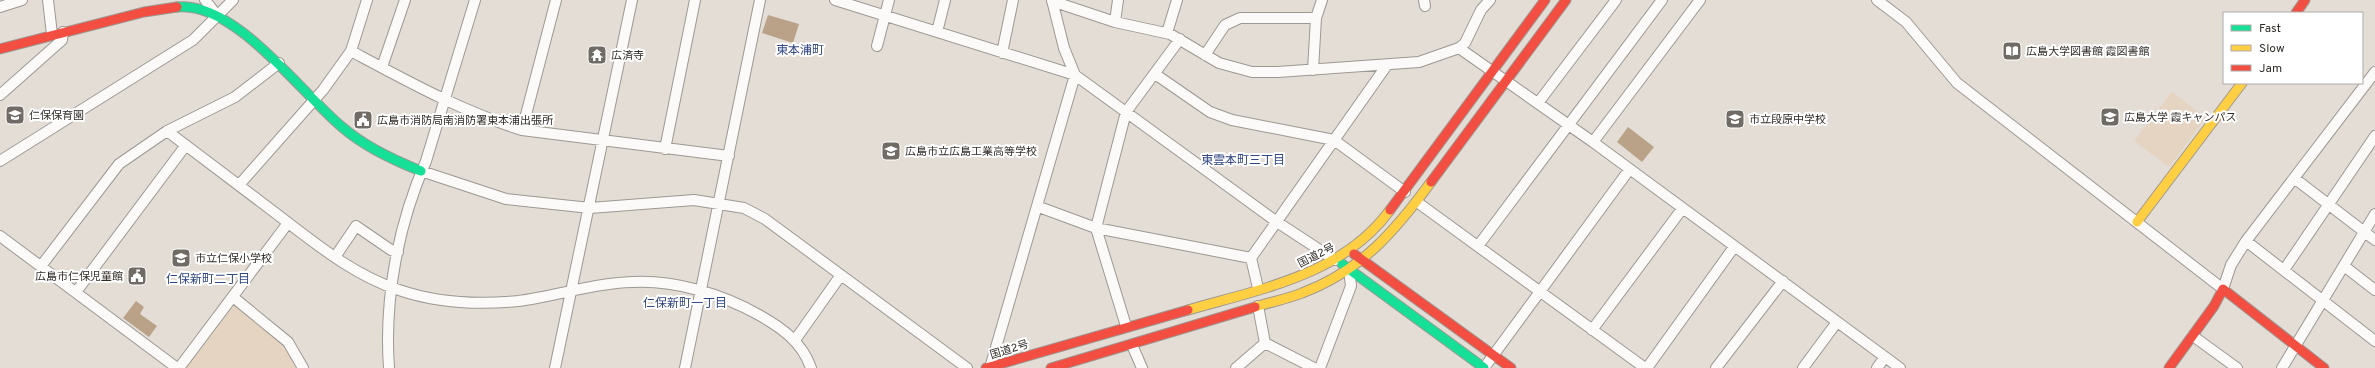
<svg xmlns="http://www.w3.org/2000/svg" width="2375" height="368" font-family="Overpass,'Noto Sans JP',sans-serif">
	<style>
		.green { fill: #e5d4c2 }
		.water { fill: #b9a288 }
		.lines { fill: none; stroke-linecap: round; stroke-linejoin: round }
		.street-casing { stroke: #9d9892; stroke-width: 12 }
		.fast-casing { stroke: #9d9892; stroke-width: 11 }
		.slow-casing { stroke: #9d9892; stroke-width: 11 }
		.jam-casing { stroke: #9d9892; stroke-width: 11 }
		.street { stroke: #fbfaf9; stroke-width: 10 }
		.fast { stroke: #16e098; stroke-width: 9 }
		.slow { stroke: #ffcf43; stroke-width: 9 }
		.jam { stroke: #f24e42; stroke-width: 9 }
		.labels { text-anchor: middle; stroke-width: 4; stroke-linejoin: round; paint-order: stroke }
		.poi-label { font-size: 11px; fill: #322d28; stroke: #fff; text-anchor: start }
		.street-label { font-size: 11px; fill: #322d28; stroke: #fff }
		.neighbourhood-label { font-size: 12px; fill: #324882; stroke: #fff }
	</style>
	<rect width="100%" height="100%" fill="#e4ddd6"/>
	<path class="green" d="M2172 92 2206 118 2169 167 2134 141Z
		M238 304 277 334 300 368H185L230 305Z"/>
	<path class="water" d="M768 15 799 24 793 43 762 33Z
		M1628 127 1654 147 1642 162 1617 142Z
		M136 301 144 307 140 314 157 326 149 337 123 318Z"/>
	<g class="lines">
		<g class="street-casing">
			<path id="street" d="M48 0 52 34
				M205 0 216 14
				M835 0 1075 75 1277 222 1335 260
				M1424 0 1425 6
				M1877 0 1906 22 1957 83 2223 289 2231 265 2246 241 2375 72
				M1052 1 1115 22 1170 34 1219 63 1252 72H1278L1419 62 1459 48 1465 43 1481 10 1490 0
				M0 7 22 0
				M1115 22 1118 0
				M937 32 945 0
				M1167 33 1177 0
				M877 46 889 0
				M1459 48 1593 142 1900 368
				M351 51C407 81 461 111 522 130L729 156
				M1002 53 1013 0
				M1205 55 1225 25 1240 18H1316
				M382 67 405 0
				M1313 70 1316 18 1322 0
				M1155 74 1210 112 1232 120 1334 140 1405 192
				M0 95 62 40 63 32
				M1538 103 1616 0
				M522 130 556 0
				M167 131C204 159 241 187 278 215 315 243 353 275 399 290 437 303 478 305 518 301 556 296 594 283 633 282 675 280 722 294 759 315 782 328 802 342 811 368
				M1593 142 1700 0
				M665 149 695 0
				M0 161 193 40 233 0
				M421 171 506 199 590 208 694 200 744 208 765 219 967 368
				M2294 178 2375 240
				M239 185 323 90 351 51 367 0
				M1417 202 1645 368
				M1039 207 1096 228 1251 258
				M0 236 177 368
				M2246 241 2375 341
				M1478 246 1662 0
				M335 257 356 226 391 250 398 252
				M41 266 119 164 167 131 235 97 279 63
				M2344 266 2375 290
				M2284 270 2375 136
				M1258 288 1251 258 1387 65
				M76 292 186 145
				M233 297 288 342 303 368
				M1126 326 1096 228 1126 112 1180 39
				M1592 330 1682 209
				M2193 336 2237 368
				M795 340 841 275
				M1265 343 1314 368
				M1132 345 1142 368
				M179 368 288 223
				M389 368C384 299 398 225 426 161L475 0
				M555 368 632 0
				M685 368 760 0
				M990 368 1075 75 1064 48 1052 0
				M1236 368 1265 343 1258 306
				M1320 368 1351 286 1349 270
				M1484 368 1629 170
				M1647 368 1734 247
				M1716 368 1783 281
				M1803 368 1837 322
				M1877 368 1885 357
				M2282 368 2375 214"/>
		</g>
		<g class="fast-casing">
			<path id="fast" d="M177 7C234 0 302 94 342 127 365 147 393 160 421 171
				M1342 264 1484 368"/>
		</g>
		<g class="slow-casing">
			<path id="slow" d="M2137 222 2242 83
				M1255 307C1271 302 1287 299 1302 293 1361 271 1395 231 1431 182
				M1188 310C1260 289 1343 275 1390 210"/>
		</g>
		<g class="jam-casing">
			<path id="jam" d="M2296 13 2305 0
				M0 49 144 12 177 7
				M1431 182 1566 0
				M1390 210 1545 0
				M1354 254 1511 368
				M986 368 1188 310
				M1051 368 1255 307
				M2169 368 2214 306 2223 289 2324 368"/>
		</g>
		<use href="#street" class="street"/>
		<use href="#fast" class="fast"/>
		<use href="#slow" class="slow"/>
		<use href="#jam" class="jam"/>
	</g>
	<defs>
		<g id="library-square" transform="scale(1)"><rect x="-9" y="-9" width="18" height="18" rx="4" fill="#706b65" stroke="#fff"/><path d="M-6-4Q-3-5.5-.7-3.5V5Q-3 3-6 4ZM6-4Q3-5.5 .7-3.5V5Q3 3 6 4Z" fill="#fff"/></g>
		<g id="temple-square" transform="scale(1)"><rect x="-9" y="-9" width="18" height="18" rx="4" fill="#706b65" stroke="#fff"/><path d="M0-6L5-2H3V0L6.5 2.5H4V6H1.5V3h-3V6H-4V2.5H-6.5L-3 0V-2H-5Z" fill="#fff"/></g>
		<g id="school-square" transform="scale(1)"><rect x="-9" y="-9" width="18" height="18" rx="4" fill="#706b65" stroke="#fff"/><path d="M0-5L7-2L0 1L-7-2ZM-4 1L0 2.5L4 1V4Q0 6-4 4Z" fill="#fff"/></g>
		<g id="university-square" transform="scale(1)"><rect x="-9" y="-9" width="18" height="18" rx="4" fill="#706b65" stroke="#fff"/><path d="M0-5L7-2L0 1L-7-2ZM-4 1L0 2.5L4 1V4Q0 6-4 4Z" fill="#fff"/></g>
		<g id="civic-square" transform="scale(1)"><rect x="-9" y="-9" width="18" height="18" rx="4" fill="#706b65" stroke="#fff"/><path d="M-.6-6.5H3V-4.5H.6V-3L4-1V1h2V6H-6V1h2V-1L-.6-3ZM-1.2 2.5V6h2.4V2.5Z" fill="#fff"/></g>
	</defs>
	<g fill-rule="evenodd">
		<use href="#library-square" x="2012" y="51"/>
		<use href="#temple-square" x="597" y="55"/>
		<use href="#school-square" x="15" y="115"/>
		<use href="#university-square" x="2110" y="117"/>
		<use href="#school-square" x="1735" y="119"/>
		<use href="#civic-square" x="363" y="120"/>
		<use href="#school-square" x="891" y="151"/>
		<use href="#school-square" x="181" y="258"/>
		<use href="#civic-square" x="137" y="276"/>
	</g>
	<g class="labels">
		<g class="poi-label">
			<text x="2026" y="55">広島大学図書館 霞図書館</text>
			<text x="611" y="59">広済寺</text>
			<text x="29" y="119">仁保保育園</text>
			<text x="2124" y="121">広島大学 霞キャンパス</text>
			<text x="1749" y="123">市立段原中学校</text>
			<text x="377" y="124">広島市消防局南消防署東本浦出張所</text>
			<text x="905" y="155">広島市立広島工業高等学校</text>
			<text x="195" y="262">市立仁保小学校</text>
			<text x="123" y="280" text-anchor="end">広島市仁保児童館</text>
		</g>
		<g class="street-label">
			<text transform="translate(1316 255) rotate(-27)" y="4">国道2号</text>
			<text transform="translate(1009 349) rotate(-17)" y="4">国道2号</text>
		</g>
		<g class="neighbourhood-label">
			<text x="800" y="54">東本浦町</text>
			<text x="1243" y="164">東雲本町三丁目</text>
			<text x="208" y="283">仁保新町二丁目</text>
			<text x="685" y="307">仁保新町一丁目</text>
		</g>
	</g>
	<rect x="2223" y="12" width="140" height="72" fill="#ffffff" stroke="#adaba9"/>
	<rect x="2231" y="25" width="20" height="6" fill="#16e098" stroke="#adaba9"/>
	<text x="2259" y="32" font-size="12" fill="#322d28">Fast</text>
	<rect x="2231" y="45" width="20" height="6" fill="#ffcf43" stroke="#adaba9"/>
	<text x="2259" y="52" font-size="12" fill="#322d28">Slow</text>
	<rect x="2231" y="65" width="20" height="6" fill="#f24e42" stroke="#adaba9"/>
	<text x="2259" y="72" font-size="12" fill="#322d28">Jam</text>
</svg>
